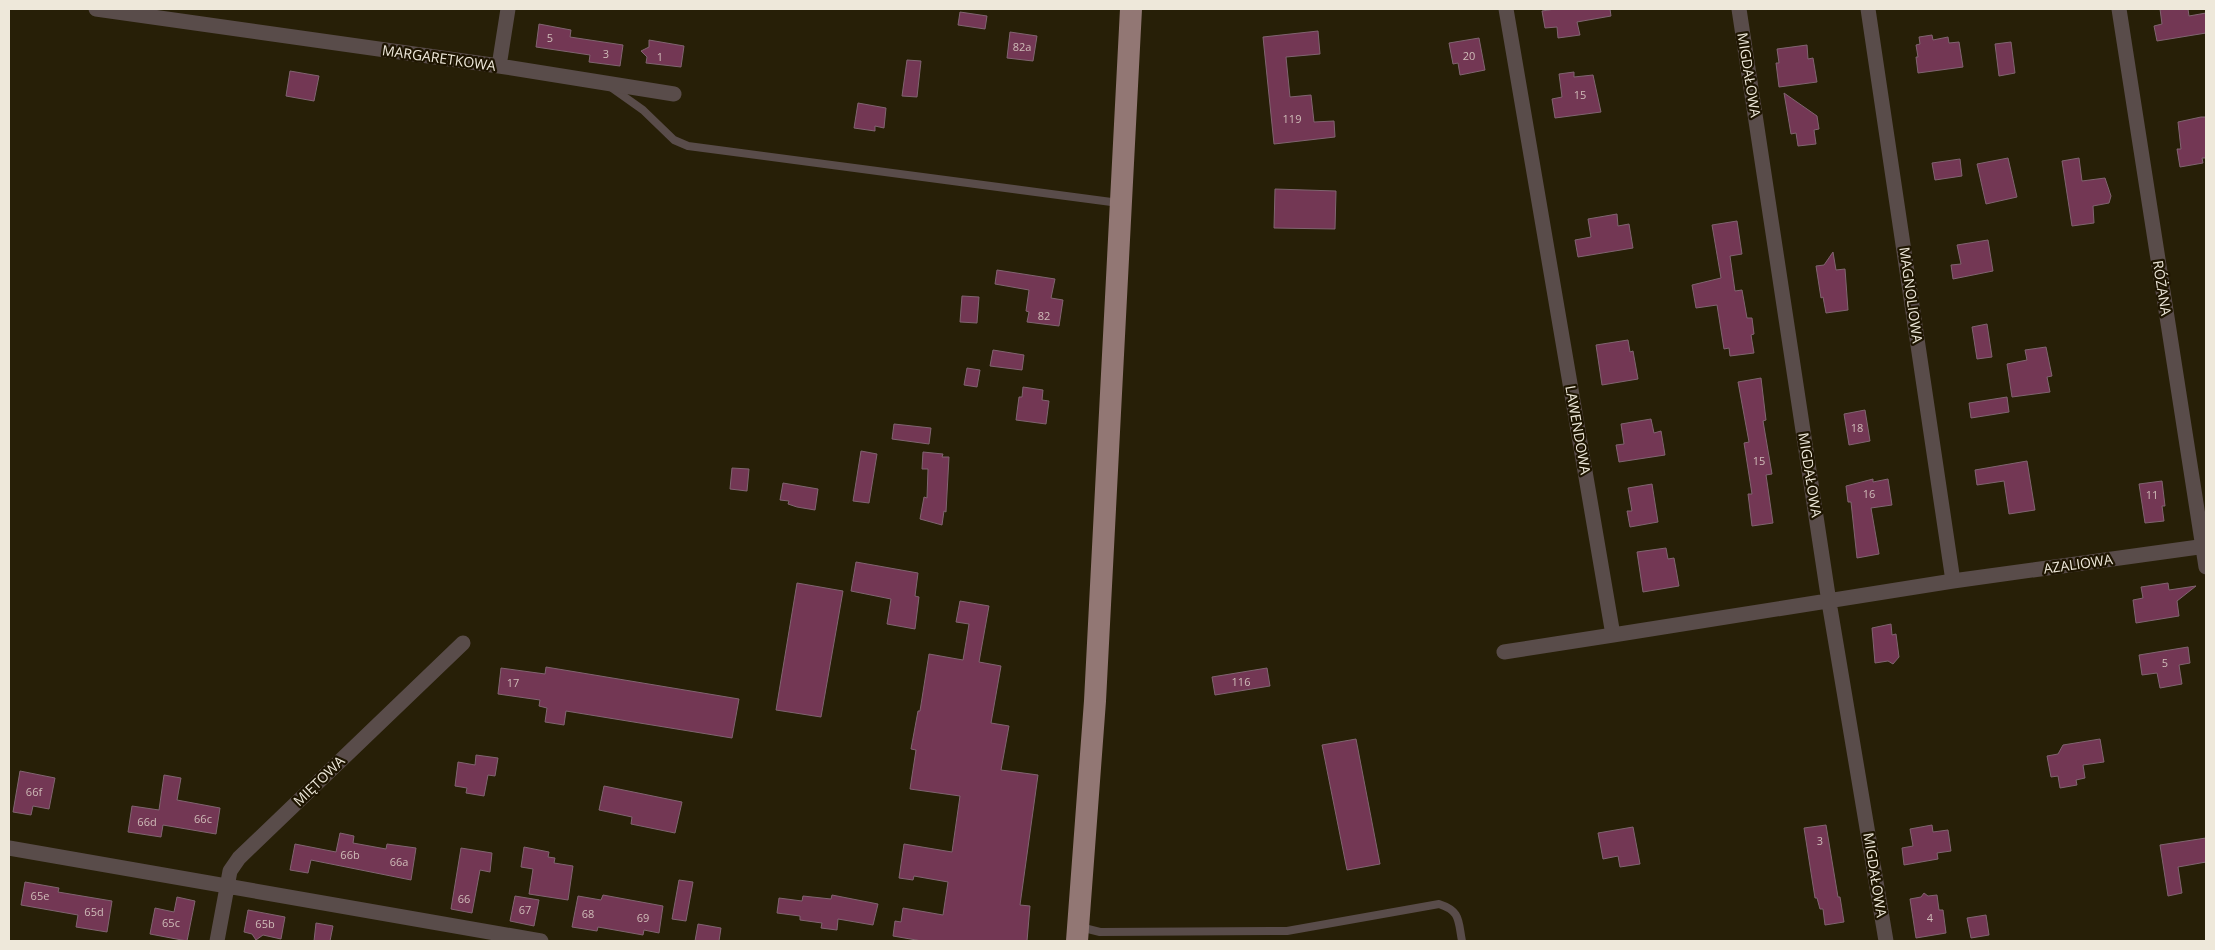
<svg xmlns="http://www.w3.org/2000/svg" width="2215" height="950" font-family="'Open Sans',sans-serif">
	<style>
		.building { fill: #733754; stroke: #806470 }
		.lines { fill: none; stroke-linecap: round; stroke-linejoin: round }
		.service { stroke: #594c4a; stroke-width: 8 }
		.minor { stroke: #594c4a; stroke-width: 15 }
		.primary { stroke: #927774; stroke-width: 22 }
		.labels { text-anchor: middle; stroke-width: 4.5; stroke-linejoin: round; paint-order: stroke }
		.number-label { font-size: 11px; fill: #cfbcb8 }
		.street-label { font-size: 14px; fill: #eee8da; stroke: #1e1501 }
	</style>
	<rect width="100%" height="100%" fill="#271f07"/>
	<path class="building" d="M1555 9H1610L1611 16 1577 22 1580 35 1558 38 1557 27 1545 28 1542 11Z
		M2160 9H2188L2189 16 2206 13V33L2157 41 2154 26 2162 24Z
		M960 12 987 16 985 29 958 25Z
		M539 24 571 30 570 37 623 45 620 66 589 62 590 55 536 47Z
		M1318 31 1320 54 1286 57 1290 97 1311 95 1314 122 1334 121 1335 137 1274 144 1263 37Z
		M1010 32 1037 36 1033 61 1007 58Z
		M1932 35 1933 40 1948 37 1949 43 1959 42 1963 67 1918 73 1916 57H1918L1916 45 1920 44 1919 37Z
		M1479 38 1485 70 1460 75 1458 63 1453 64 1449 43Z
		M649 40 684 46 681 67 646 63 647 57 641 51 649 47Z
		M2011 42 2015 73 1999 76 1995 44Z
		M1807 45 1808 59 1813 58 1817 82 1779 87 1776 63H1779L1777 49Z
		M907 60 921 61 917 97 902 96Z
		M290 71 319 76 314 101 286 96Z
		M1574 72V77L1593 75 1601 112 1555 118 1552 99 1562 97 1559 74Z
		M1784 93 1817 116 1819 129 1814 130 1816 144 1798 146 1796 133 1791 134Z
		M858 103 886 108 884 128 875 126V131L854 128Z
		M2201 117H2206V158H2202L2203 163 2180 167 2177 149H2181L2178 122Z
		M2008 158 2017 197 1986 204 1977 164Z
		M2079 158 2082 181 2105 178 2111 196 2109 203 2093 206 2094 223 2072 226 2062 161Z
		M1960 159 1962 176 1935 180 1932 163Z
		M1275 189 1336 191 1335 229 1274 228Z
		M1617 214 1618 226 1629 224 1633 248 1578 257 1575 240 1591 237 1588 219Z
		M1737 221 1742 254 1730 256 1735 291 1742 290 1747 318H1752L1754 334 1751 335 1754 353 1730 356 1729 348 1724 349 1717 305 1696 308 1692 285 1721 278 1712 225Z
		M1988 240 1993 271 1953 279 1951 265 1961 264 1957 245Z
		M1833 252 1836 270 1845 269 1848 310 1826 313 1823 297 1821 298 1816 266 1824 265Z
		M997 270 1055 279 1051 298 1063 300 1059 326 1027 322 1029 312 1026 311 1029 290 995 284Z
		M962 296 979 297 977 323 960 322Z
		M1987 324 1992 357 1977 359 1972 327Z
		M1628 340 1630 352 1633 351 1638 379 1602 385 1596 345Z
		M2046 347 2052 376 2047 377 2050 392 2012 397 2007 364 2027 360 2025 350Z
		M993 350 1024 355 1022 370 990 366Z
		M967 368 980 370 977 387 964 385Z
		M1761 378 1766 420 1763 421 1772 474 1766 475 1773 523 1752 526 1748 494H1752L1744 443 1749 442 1738 382Z
		M1023 387 1043 390 1042 400 1049 401 1046 424 1016 420 1019 397H1022Z
		M2007 397 2009 412 1971 418 1969 403Z
		M1865 410 1870 441 1849 445 1844 414Z
		M1651 419 1654 433 1661 431 1665 455 1619 462 1616 445 1624 444 1621 424Z
		M894 424 931 428 929 444 892 439Z
		M861 451 877 454 869 503 853 501Z
		M923 452 943 454 942 457H949L946 512 944 511 942 525 920 519 924 497 927 498 928 469H922Z
		M2027 461 2035 510 2009 514 2004 481 1977 485 1975 470Z
		M732 468 749 469 747 491 730 489Z
		M1873 479V482L1888 479 1892 505 1871 508 1879 554 1857 558 1851 502H1848L1846 486Z
		M2162 481 2165 506H2162L2164 521 2145 523 2139 484Z
		M783 483 818 489 815 510 797 507 788 504 789 501 780 500Z
		M1652 484 1658 522 1630 527 1627 511H1632L1628 488Z
		M1666 548 1668 559 1674 558 1679 586 1643 592 1637 552Z
		M856 562 918 573 915 596 919 597 915 629 887 624 891 599 851 591Z
		M797 583 843 591 821 717 776 710Z
		M2168 583 2169 590 2196 586 2177 601 2179 616 2136 623 2133 600 2143 598 2141 587Z
		M960 601 989 606 979 662 1001 666 991 723 1009 726 1001 770 1038 775 1020 905 1030 906 1027 941H922L893 936 895 921 901 922 903 908 943 915 948 882 914 876 913 880 899 878 904 844 952 852 960 796 910 789 916 750 911 749 918 711H920L929 654 963 660 969 624 956 622Z
		M1891 624 1892 635 1896 634 1899 657 1893 664 1888 661 1875 663 1872 628Z
		M2188 647 2190 663 2179 665 2182 684 2160 688 2157 673 2142 675 2139 655Z
		M546 667 739 699 732 738 566 711 564 725 545 722 547 708 539 706 540 700 498 694 501 668 545 674Z
		M1267 668 1270 686 1215 695 1212 677Z
		M1356 739 1380 864 1347 870 1322 745Z
		M2100 739 2104 762 2083 765 2085 778 2076 780 2077 785 2060 788 2058 776 2051 777 2047 756 2058 754 2063 745Z
		M476 755 498 758 495 776 488 775 484 796 466 793 467 788 455 786 458 762 475 765Z
		M20 771 55 778 49 809 33 806 31 815 13 812Z
		M164 775 181 778 177 800 220 808 216 834 163 825 161 837 128 832 132 806 159 810Z
		M604 786 682 802 675 833 631 824 632 817 599 810Z
		M1826 825 1838 897H1840L1844 922 1825 925 1823 909H1820L1817 898H1815L1804 828Z
		M1932 825 1933 832 1948 830 1951 851 1937 853 1938 859 1904 865 1902 848 1913 846 1910 829Z
		M1633 827 1640 864 1620 867 1618 856 1603 859 1598 833Z
		M340 833 354 836 353 843 386 849 387 844 416 848 411 880 311 860 308 873 290 870 295 844 336 852Z
		M2206 838V862L2178 867 2182 893 2168 896 2160 845Z
		M524 847 549 852 548 857 555 858 554 863 573 866 568 900 529 894 533 869 521 867Z
		M461 848 492 853 490 872 480 870 472 913 451 909Z
		M679 880 693 882 686 921 672 919Z
		M25 882 59 888 58 892 112 901 107 932 76 927 78 915 21 905Z
		M1924 893 1928 896 1937 895 1939 910H1943L1946 933 1916 938 1910 899 1921 897Z
		M603 895 663 906 659 933 644 930 643 935 598 927 597 931 572 927 578 896 601 900Z
		M832 895 878 904 873 925 838 919 837 930 821 928 822 923 800 920V916L777 913 779 898 802 901 803 896 831 899Z
		M515 896 539 900 534 926 510 921Z
		M177 897 195 901 187 941 150 934 155 908 174 912Z
		M248 910 285 917 281 939 263 935 256 940 252 934 244 932Z
		M1986 915 1989 935 1971 938 1967 918Z
		M316 923 333 926 330 941H314Z
		M698 924 721 928 719 941H695Z"/>
	<g class="lines">
		<path class="service" d="M612 88 643 110 674 140 688 146 1119 203
			M1080 927 1100 932 1287 931 1439 904C1461 911 1458 921 1462 941"/>
		<path class="minor" d="M96 9 499 66 674 94
			M1506 9 1613 635 1953 581 2206 546
			M1739 9 1829 602 1886 941
			M1868 9 1953 581
			M2119 9 2206 567
			M499 66 508 9
			M1504 652 1613 635
			M9 848 541 941
			M217 941 230 871 239 858 463 643"/>
		<path class="primary" d="M1077 941 1095 701 1131 9"/>
	</g>
	<g class="labels">
		<g class="number-label">
			<text x="550" y="42">5</text>
			<text x="1022" y="51">82a</text>
			<text x="606" y="58">3</text>
			<text x="1469" y="60">20</text>
			<text x="660" y="61">1</text>
			<text x="1580" y="99">15</text>
			<text x="1292" y="123">119</text>
			<text x="1044" y="320">82</text>
			<text x="1857" y="432">18</text>
			<text x="1759" y="465">15</text>
			<text x="1869" y="498">16</text>
			<text x="2152" y="499">11</text>
			<text x="2165" y="667">5</text>
			<text x="1241" y="686">116</text>
			<text x="513" y="687">17</text>
			<text x="34" y="796">66f</text>
			<text x="203" y="823">66c</text>
			<text x="147" y="826">66d</text>
			<text x="1820" y="845">3</text>
			<text x="350" y="859">66b</text>
			<text x="399" y="866">66a</text>
			<text x="40" y="900">65e</text>
			<text x="464" y="903">66</text>
			<text x="525" y="914">67</text>
			<text x="94" y="916">65d</text>
			<text x="588" y="918">68</text>
			<text x="643" y="922">69</text>
			<text x="1930" y="922">4</text>
			<text x="171" y="927">65c</text>
			<text x="265" y="928">65b</text>
		</g>
		<g class="street-label">
			<text transform="translate(439 58) rotate(8)" y="5">MARGARETKOWA</text>
			<text transform="translate(1749 75) rotate(81)" y="5">MIGDAŁOWA</text>
			<text transform="translate(2162 288) rotate(81)" y="5">RÓŻANA</text>
			<text transform="translate(1911 295) rotate(82)" y="5">MAGNOLIOWA</text>
			<text transform="translate(1578 430) rotate(80)" y="5">LAWENDOWA</text>
			<text transform="translate(1810 475) rotate(81)" y="5">MIGDAŁOWA</text>
			<text transform="translate(2078 564) rotate(-8)" y="5">AZALIOWA</text>
			<text transform="translate(319 781) rotate(-44)" y="5">MIĘTOWA</text>
			<text transform="translate(1875 875) rotate(81)" y="5">MIGDAŁOWA</text>
		</g>
	</g>
	<rect width="2215" height="950" fill="none" stroke="#eee8da" stroke-width="20"/>
</svg>
